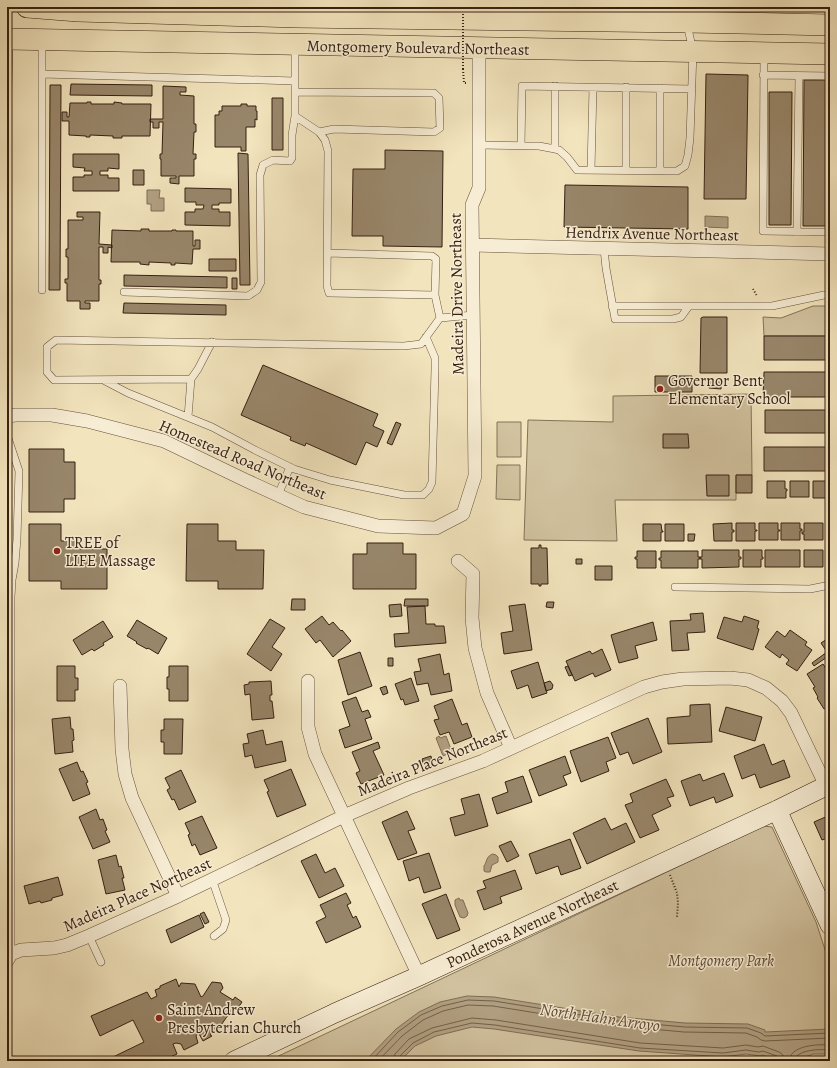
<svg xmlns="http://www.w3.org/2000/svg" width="837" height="1068" font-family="Alegreya,serif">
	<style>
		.green { fill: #d2c3a0; stroke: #847258 }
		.water { fill: #b2a183; stroke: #806d55 }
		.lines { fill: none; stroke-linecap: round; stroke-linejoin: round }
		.shore { stroke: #74604a; stroke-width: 1 }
		.building { fill: #98866a; stroke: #362011 }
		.lane-casing { stroke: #65513c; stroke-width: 8 }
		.street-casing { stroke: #65513c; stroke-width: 14 }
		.secondary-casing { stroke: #362011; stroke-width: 20 }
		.primary-casing { stroke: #362011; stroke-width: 22 }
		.path { stroke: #362011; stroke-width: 2; stroke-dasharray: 1 2; stroke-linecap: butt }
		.lane { stroke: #f7edd4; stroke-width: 7 }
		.street { stroke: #f7edd4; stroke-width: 13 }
		.secondary { stroke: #f7edd4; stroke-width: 19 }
		.primary { stroke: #f2e4bd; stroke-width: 21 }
		.path-bridge { stroke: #362011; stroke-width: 2; stroke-dasharray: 1 2; stroke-linecap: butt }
		.poi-dot { fill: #8f2418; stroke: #f7edd4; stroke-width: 1.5 }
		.labels { text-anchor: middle; stroke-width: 3; stroke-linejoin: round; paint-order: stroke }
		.street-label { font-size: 16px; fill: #362011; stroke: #f7edd4 }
		.poi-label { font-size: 16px; fill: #362011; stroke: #f7edd4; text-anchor: start }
		.park-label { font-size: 16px; font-style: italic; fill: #5d4935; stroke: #f7edd4 }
		.water-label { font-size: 17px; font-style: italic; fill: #614d39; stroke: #f7edd4 }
	</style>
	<rect width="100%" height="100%" fill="#f2e4bd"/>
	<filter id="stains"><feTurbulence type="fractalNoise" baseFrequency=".005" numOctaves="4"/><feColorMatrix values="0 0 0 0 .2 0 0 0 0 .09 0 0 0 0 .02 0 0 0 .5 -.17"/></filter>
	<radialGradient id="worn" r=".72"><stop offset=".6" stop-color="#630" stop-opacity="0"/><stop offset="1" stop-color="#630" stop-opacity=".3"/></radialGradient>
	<path class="green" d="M813 306H830V336H764L763 317 781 318Z
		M751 394 752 475H736V500H615L617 541 524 540 528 420 613 422V396Z
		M497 422H521V457H497Z
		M497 465H520V500L496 499Z
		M764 826 772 827 816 922 830 965V1061H268Z"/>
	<path class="water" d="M147 190H160L159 198H164V211H151V204H147Z
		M705 216 728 217V228L705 227Z
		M439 736 440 738 446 736 452 752 443 756 436 738Z
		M493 854 496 855 498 857V862L492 865 490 872H486L484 871V866C487 862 486 856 493 854Z
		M459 898 460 900H463L468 913 467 916 464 918 460 917 455 905V900Z
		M467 996 494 997 619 1017 685 1023 748 1024 765 1030V1032L830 1029V1054H813L796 1061H780L762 1055 761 1056 746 1054 723 1057 639 1051 494 1029 472 1027 436 1036 415 1046 400 1061H365L396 1029 419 1012 440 1002Z"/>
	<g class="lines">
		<path class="shore" d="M371 1061 398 1032 421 1015 442 1006 468 1000 494 1001 618 1021 685 1027 747 1028 761 1033 765 1036 830 1033
			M378 1061 402 1036 423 1020 443 1011 468 1005 493 1006 618 1026 684 1032 746 1033 757 1037 761 1040 765 1041 830 1038
			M393 1061 395 1054 409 1039 432 1028 472 1018 496 1020 640 1043 723 1048 746 1045 758 1047 763 1046 779 1052 783 1055 784 1061
			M398 1061 399 1057 413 1043 434 1032 472 1023 495 1025 640 1048 723 1053 746 1050 759 1052 763 1051 777 1056 779 1058V1061
			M789 1061C790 1045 818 1044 830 1045
			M794 1061C796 1049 821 1049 830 1050"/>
	</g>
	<path class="building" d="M706 74 748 75 746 199H704Z
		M804 80H827L826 226H803Z
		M71 84 152 85V96L70 95Z
		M50 85H61L60 290H49Z
		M163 86 186 87V92H180V95L194 96V124H196V132H194L193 154H196V159H194V176H179V184L170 183V178H176V176H161V159H160V154H162L163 122H159V128H153V122H150V119H163Z
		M769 92H792L791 225H769Z
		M272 98H283V150H272Z
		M87 102H91V104H114V102L122 103V104H151L150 136H122V138H113V136L90 135V137H86V136L69 135V121H62V112H67V117H69L70 103H87Z
		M241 104H247V106H256V111H257V120L255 119V127H246V151H241V147H215V115H219V111H222V106H241Z
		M385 150 443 151 442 247 383 246V236H352L353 169H385Z
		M238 153 248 154 250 285H240Z
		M73 154H119V169L108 168V171H100V175H108V178H119V191H73V177H84V175H92V171H84L85 168 73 167Z
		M133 170H144V185H133Z
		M565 185 688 187V229L564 227Z
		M185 188 231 189V203H219V205H212V209H219V212H230V226L185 225V212H195V209H203L204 205H196V202H185Z
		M77 212H100L99 244 112 245V248L108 247V253H103V247H99V280H101V284H99V301H85V303H90V309H80V301H67V283H65V279H68V257H66V249H68V220H83V217H77Z
		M141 229H149V231H172V230H176V231H193V246H195V240H200V249H193L192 264 175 263V265H171V263L149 262V265L140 264V262H111L112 230 141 231Z
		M209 259H236V271H209Z
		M124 275 227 277V288L124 286Z
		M232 278H237V289H232Z
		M124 303 226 305V315L123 313Z
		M703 317H727V373H700L701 318Z
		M764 336H830V360H764Z
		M263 365 378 414 373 426 384 431 377 447 366 442 356 465 306 443 305 446 290 440 291 437 241 415Z
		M764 372H830V397H763Z
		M655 376H692V392H655Z
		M710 382H721V389L709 388Z
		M765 410H830V433H765Z
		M396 422 401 424 392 445 387 443Z
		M663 434H688L689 448H663Z
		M764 447H830V471H764Z
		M29 449H64V462H75V499H64V512H29Z
		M706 475H729V496H707Z
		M736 475H752V493H736Z
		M767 481H785V489H787V491H786V498H767Z
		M790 481H809V497H790Z
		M813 481H830V498H813Z
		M732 523V530H734V532H732V541H714L713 524Z
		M736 523H755V530H757V531H755V541H736Z
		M759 523H778V530H780V531H778V540H759Z
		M781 523H800V529H802V531H800V540H781Z
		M804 523H823V540H804V534H802V532H804Z
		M828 523H830V539H828Z
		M29 524H61V541H80V549H107V589H61V581H29Z
		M187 524H218V541H236V550H264L263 589H218V581H186Z
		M643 524H661L662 531H663V532H661V541H643Z
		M665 524H684V541H665Z
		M688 534H695L694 541H688Z
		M367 543H403V554H416V589H353V554H367Z
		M539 545H541V548H547L548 584H541V586H539V584H531V548H539Z
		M702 550H739V557H741V559H739V567L702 568V559H700V557H702Z
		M743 550H762V557H763V559H761V567H743Z
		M765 550H800V567H765Z
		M804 550H823V567H804Z
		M829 550H830V567H828L829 558H827V556H829Z
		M637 551H656V568H637V559H635V557H637Z
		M661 551H698V557H700V559H698V568H661V560H659V558H661Z
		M576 559H582V564H576Z
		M595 566H612V580H595Z
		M292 599H305V610H291Z
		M405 599H428V606H404Z
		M547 602H554L553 608 546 607Z
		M401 604 402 616 390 617 389 605Z
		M525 604 532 650 504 654 501 633 513 631 509 606Z
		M425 606 426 624H435V626H444L446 643 395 647 394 634 409 633 407 607Z
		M703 613 705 632 687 633 689 650 672 651 670 621 691 620 690 614Z
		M322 616 329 625 333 622 341 631 342 630 351 641 333 657 320 640 316 643 305 629Z
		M744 616 759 621 757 628 759 629 753 650 717 638 724 617 742 622Z
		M270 619 285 628 272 647 282 654 271 671 247 654Z
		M137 620 167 638 158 654 148 648 147 649 136 643 137 642 127 636Z
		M103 621 113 637 103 643 104 645 94 651 92 649 82 655 73 640Z
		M653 622 657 640 635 646 638 658 619 663 611 635Z
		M790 630 807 642 805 645 812 650 797 671 786 664 789 660 782 654 780 658 765 647 777 631 785 637Z
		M830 637V653H829L830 655 814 666 812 663 827 652 821 643Z
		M602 649 611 670 595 677 593 673 575 681 566 661 590 651 592 654Z
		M360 652 372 686 348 695 338 660Z
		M440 654 444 675 449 673 452 691 431 695 428 683 417 685 414 672 421 671 418 659Z
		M388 658H393V666H388Z
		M538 662 547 693 532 698 528 685 517 689 511 671Z
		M823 664 829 673 827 675 830 680V706L824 709 817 698 818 697 813 688 815 687 807 674Z
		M57 666H75V678H78V690H75V701H57Z
		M169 666H188V701H169V689H167V677H169Z
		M568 666 572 675 569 676 565 667Z
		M411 678 419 701 405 705 403 699 401 700 395 684Z
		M271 681 272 695H270V701H272L274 718 252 720 250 694 245 695 244 685 249 684V682Z
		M550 681 553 685 552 689 546 691 544 683Z
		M386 686 388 693 383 695 380 688Z
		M356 697 362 712 368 710 371 717 365 719 372 739 345 748 339 730 350 726 342 702Z
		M452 699 462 725 467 723 472 737 454 744 449 732 440 735 434 720 439 719 434 706Z
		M710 704 712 742 668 744 667 718 690 716V705Z
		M726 707 762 717 755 741 719 731Z
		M70 717 71 729H73L74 740 72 741 73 752 55 754 52 719Z
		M648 718 662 752 633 764 628 752 620 755 611 733Z
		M164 719H183L182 754H164V742H161V730H164Z
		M263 730 266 745 282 741 286 761 255 768 252 755 245 757 243 744 249 743 247 734Z
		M608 737 616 758 606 762 609 771 581 782 570 751Z
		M378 742 380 748 373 751 384 775 361 784 356 773 360 771 352 752Z
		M764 744 772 765 784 760 790 777 760 788 755 774 742 779 734 756Z
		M431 756 432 761 423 764 422 759Z
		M565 756 571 773 563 776 567 785 539 796 529 770Z
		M77 762 81 772 83 771 88 782 86 783 90 794 73 801 59 769Z
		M291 769 306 805 277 817 267 792 269 791 264 780Z
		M181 770 196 802 179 810 174 799 172 800 167 790 170 788 165 778Z
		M724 773 733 796 716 803 714 797 690 806 681 781 700 774 703 781Z
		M523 776 532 802 497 814 492 798 508 792 505 782Z
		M666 779 674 796 667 798 671 806 652 815 659 830 640 838 625 805 633 802 630 794Z
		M479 794 488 826 455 836 450 818 465 814 461 799Z
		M96 809 100 820 103 819 107 830 105 831 110 842 93 849 79 817Z
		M407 811 415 829 408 831 417 853 398 860 382 822Z
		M830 815V837L822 840 814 822Z
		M202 816 217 848 200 855 195 844 192 846 188 835 190 834 185 823Z
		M605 818 611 830 626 823 635 842 587 864 573 833Z
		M570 839 581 868 561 875 558 866 536 874 529 854Z
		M511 841 519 856 507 862 499 846Z
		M429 853 441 888 424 893 419 877 409 881 403 861Z
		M316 854 325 873 335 868 344 886 319 898 301 861Z
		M116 855 119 867 121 866 124 878H122L125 890 106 894 98 860Z
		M515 870 522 889 500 897 502 903 484 910 477 891 486 888 483 881Z
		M58 877 63 895 52 898V900L41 903 40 901 29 904 24 886Z
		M346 893 351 903 347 905 353 918 356 916 361 927 326 943 316 922 326 917 320 905Z
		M446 894 460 930 437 939 422 904Z
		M204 912 209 922 205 924 200 914Z
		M199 915 204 927 171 943 166 930Z
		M176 979 179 987 181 983 195 984 201 997 203 996 212 982 221 983 223 988 220 992 233 1000 235 997 242 1002 236 1011 233 1008 219 1028 217 1025 210 1035 212 1036 203 1041 198 1032 196 1036 198 1043 184 1050 181 1044 176 1043 173 1044 177 1054 161 1061H152V1060L150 1061H115L113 1057 144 1042 133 1020 100 1036 91 1016 147 992 151 999 157 996 155 990 160 988V986Z"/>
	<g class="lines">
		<g class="lane-casing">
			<path id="lane" d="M629 7 641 9 652 16
				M295 46V116L319 132 325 140 328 151 327 286 329 293 435 295 436 259 432 256 327 253
				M764 55 763 231 830 232
				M42 74 295 81
				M763 75 830 76
				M626 87V170
				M660 88V171
				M7 89V140
				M8 89 9 42
				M295 92 434 93 439 98 440 128 434 132 334 129 319 132
				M479 145 539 146 555 149 559 150 567 157 577 170 677 171 685 166 688 155 690 138 693 51 687 24
				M521 146 522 86 692 89
				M555 149V86
				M591 170 593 87
				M797 232 799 76
				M604 249 606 268 615 319H673L681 317 689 306H772L824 295H830
				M42 290V42
				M124 292 248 296 257 290 261 282 260 175 263 165 273 160 290 161 292 158V135L295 116
				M435 295 440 318
				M612 306H689
				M212 342 198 369 191 379 54 380 47 372V347L56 340 404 346 421 344 440 318 474 315
				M105 381 128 393 212 427 255 450 294 469 330 480 404 495H423L429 489 432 482 435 369V358L426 337
				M188 417 191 379
				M7 435 19 471 17 539 15 563 12 580 11 597V954
				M278 495 290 467
				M675 587 810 589 830 585
				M212 879 226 920 223 929 214 936
				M89 936 101 962"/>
		</g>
		<g class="street-casing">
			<path id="street" d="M473 245 830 254
				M7 416 16 415H52L87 421 164 441 245 480 304 507 378 526 436 528 463 514 475 476 472 205 479 188V48
				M458 561 473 574 472 618 475 648 487 693 511 748
				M308 681V727L315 754 419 976
				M120 686 122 749 125 774 132 798 178 896
				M7 961 11 954 21 950 54 948 67 945 89 936 178 896 344 816 409 788 483 761 644 687 662 682 683 679 730 678 748 680 766 688 782 701 791 713 826 786"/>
		</g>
		<g class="secondary-casing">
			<path id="secondary" d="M777 810 830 925
				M234 1061 335 1013 419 976 777 810 830 784"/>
		</g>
		<g class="primary-casing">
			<path id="primary" d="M27 7 78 11 296 17 687 22 830 25
				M7 39 830 54"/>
		</g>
		<path class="path" d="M463 69 464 83H466
			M753 289 757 296
			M670 875 677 893 678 903 677 917"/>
		<use href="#lane" class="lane"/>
		<use href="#street" class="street"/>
		<use href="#secondary" class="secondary"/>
		<use href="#primary" class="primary"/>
		<path class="path-bridge" d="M463 69V7"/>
	</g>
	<g class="poi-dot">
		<circle cx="660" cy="389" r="4"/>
		<circle cx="57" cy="551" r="4"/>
		<circle cx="159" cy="1018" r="4"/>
	</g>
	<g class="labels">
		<g class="street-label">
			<text transform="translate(418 47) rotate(1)" y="6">Montgomery Boulevard Northeast</text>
			<text transform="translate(652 233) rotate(1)" y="6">Hendrix Avenue Northeast</text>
			<text transform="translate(456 294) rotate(-91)" y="6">Madeira Drive Northeast</text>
			<text transform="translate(243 459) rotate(23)" y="6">Homestead Road Northeast</text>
			<text transform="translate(432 761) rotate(-22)" y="6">Madeira Place Northeast</text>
			<text transform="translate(137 894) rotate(-24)" y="6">Madeira Place Northeast</text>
			<text transform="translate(532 923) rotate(-25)" y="6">Ponderosa Avenue Northeast</text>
		</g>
		<g class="poi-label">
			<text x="668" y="386">Governor Bent<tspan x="668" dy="18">Elementary School</tspan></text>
			<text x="65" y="548">TREE of<tspan x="65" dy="18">LIFE Massage</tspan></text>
			<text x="167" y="1015">Saint Andrew<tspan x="167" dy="18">Presbyterian Church</tspan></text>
		</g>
		<g class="park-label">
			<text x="721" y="966">Montgomery Park</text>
		</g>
		<g class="water-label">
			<text transform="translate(600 1017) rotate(8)" y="6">North Hahn Arroyo</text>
		</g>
	</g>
	<rect width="837" height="1068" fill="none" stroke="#f2e4bd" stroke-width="24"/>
	<rect x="8" y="8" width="821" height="1052" fill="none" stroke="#362011" stroke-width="2"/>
	<rect x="12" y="12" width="813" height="1044" fill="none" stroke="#362011"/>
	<rect width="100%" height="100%" filter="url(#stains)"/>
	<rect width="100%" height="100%" fill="url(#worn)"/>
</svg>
